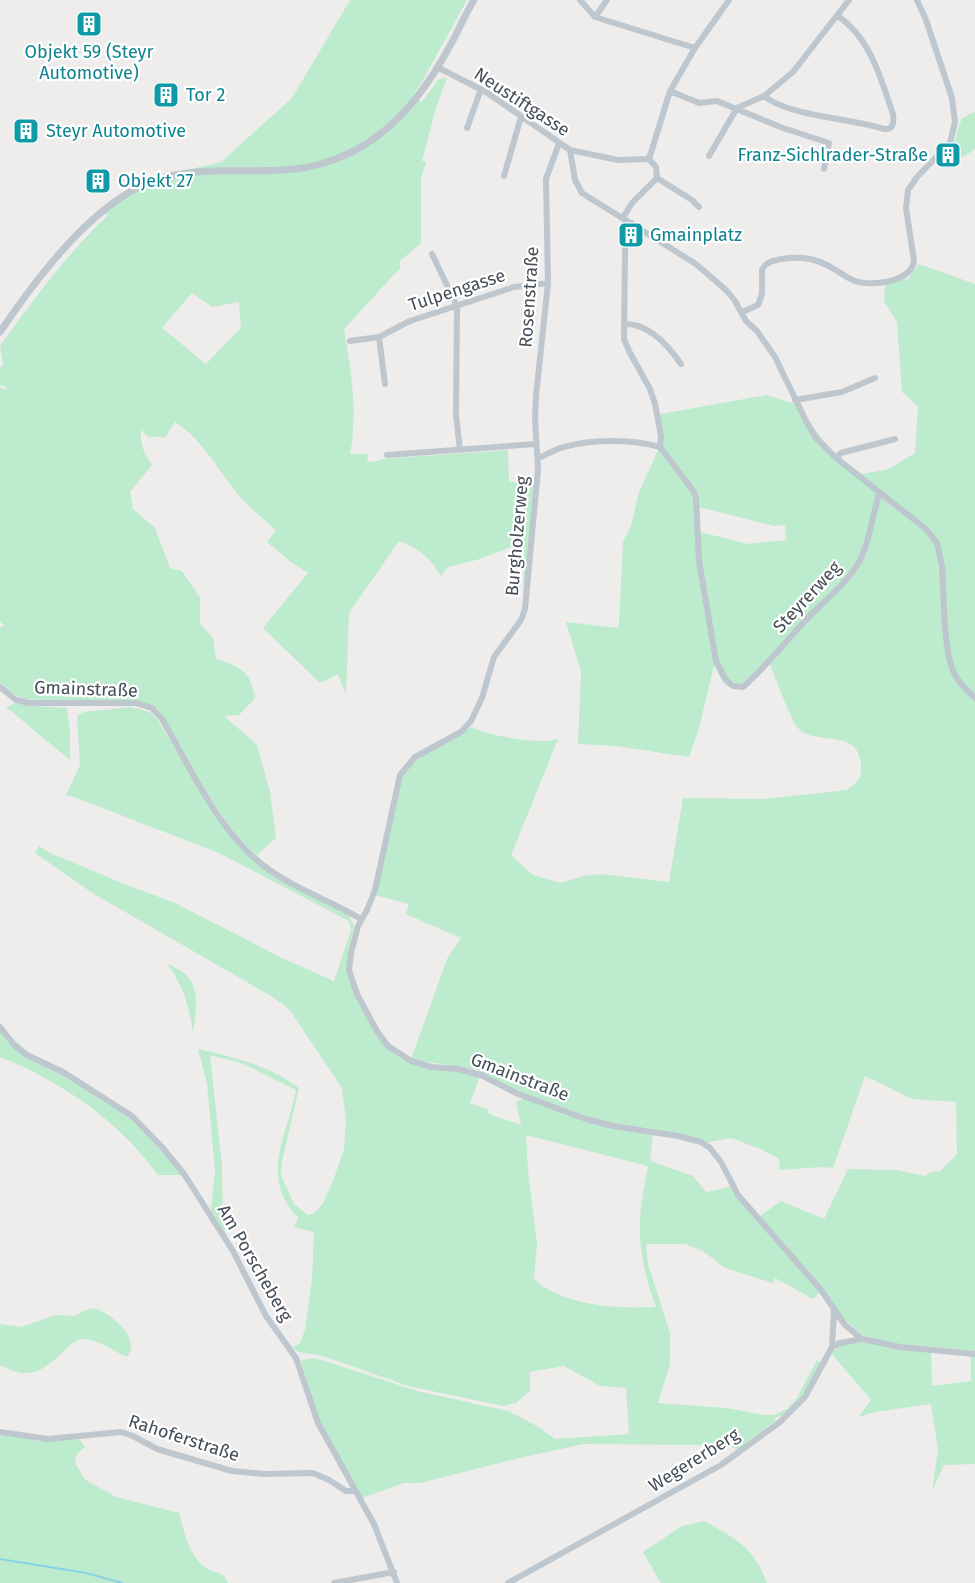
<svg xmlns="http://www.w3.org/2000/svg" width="975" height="1583" font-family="'Fira Sans',sans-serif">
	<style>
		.green { fill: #bcebce; fill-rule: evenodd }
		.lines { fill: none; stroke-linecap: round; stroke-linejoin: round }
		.stream { stroke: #8bd2e5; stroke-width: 2 }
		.minor { stroke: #bec6ce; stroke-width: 6 }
		.tertiary { stroke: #bec6ce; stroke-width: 7 }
		.labels { text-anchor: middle; stroke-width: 4.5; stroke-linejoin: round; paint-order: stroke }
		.culture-label { font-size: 18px; fill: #0d838f; stroke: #fff; text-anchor: start }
		.street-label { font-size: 18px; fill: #464f58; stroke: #fff }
	</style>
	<rect width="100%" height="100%" fill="#efecec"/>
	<path class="green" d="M350 0H467L423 80 412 97 422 102 439 79 447 78 436 108 422 161 426 162 421 179V243L399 262 401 267 344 329C351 370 358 413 350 454H367L368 462 379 461 382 459 508 450 509 482H535L523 604 524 547 516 545 480 559 448 567 441 576C430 557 419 549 399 541L349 613 346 695 338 674 320 683 263 628 308 573 291 562 267 542 276 530C265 520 252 510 242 499 220 474 204 440 175 422L165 438C150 434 152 443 141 429 140 444 143 452 152 465L130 492 133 509 155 528 170 568 182 571 200 598V624L213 638 216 658C241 669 250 669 255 698L239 715 224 716 257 745 270 792 276 838 257 855 264 862C218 824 188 760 158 709 137 697 113 701 90 701 68 701 46 700 24 699L15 695 0 683V627L4 626 0 621V387L6 390 7 388 0 385V368L3 365 0 346C33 300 66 255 108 215L99 212 140 181 221 162 292 98ZM192 293 212 307 239 302 241 328 206 364 162 328Z
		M975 112V149C966 156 958 159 947 163L943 161C957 154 953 148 956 137 957 130 960 124 962 118Z
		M919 264 975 284V1351L889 1343 862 1335 843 1318 818 1283 760 1216 781 1201 824 1219 848 1169 896 1170 926 1176 928 1173 940 1171 957 1154 956 1102 912 1099 865 1076 833 1168 821 1167 780 1170 779 1159 763 1150 731 1138 705 1143 683 1134 598 1120 517 1091 477 1070 411 1059 447 959 461 938 406 914 409 904 375 895 402 778C417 750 448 745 471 727 490 736 538 745 558 739L511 855 533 875 561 883 583 876 601 874 669 882 683 798 764 799 847 790C858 783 862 778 861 764 858 727 816 747 798 728 792 722 774 675 770 664L744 688C723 690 723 681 714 666L698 732 689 757 616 746 578 744 581 672 566 622 617 628 619 625 623 542 632 523 638 495 658 450V435L655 415 767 395 801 406C818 439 833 452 862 474L889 469 915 453 918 406 902 392 897 322 884 301 885 282 908 279ZM699 507 774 526 785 525 786 540 748 544 700 532Z
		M17 703C34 708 50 706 67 708L70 731V760L6 707Z
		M131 707 150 712 157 719 221 823 247 854 348 914 354 926 348 957 349 979 386 1047 402 1059 418 1066 480 1076 470 1103 488 1110 489 1114 521 1125 516 1102 525 1098 598 1125 653 1133 650 1161 693 1176 706 1192 730 1187 820 1292 813 1299 775 1278 773 1283 725 1268 703 1251 686 1244H646L648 1264 670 1333V1364L658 1403 727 1408 763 1415H774L787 1409 797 1398 817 1360 821 1363C812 1378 795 1417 776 1417L775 1421 736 1451 735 1448 709 1445 584 1444 519 1458 420 1483H404L362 1498 323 1430 301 1362 302 1360 313 1358 322 1360 417 1391 508 1411 535 1425 555 1439 629 1434 626 1388 600 1386 564 1366 530 1372V1391L516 1403 503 1406 408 1386 323 1356 298 1352 293 1347 300 1343 305 1330 312 1279 314 1232 294 1227 298 1218C259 1176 287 1138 296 1090L244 1064 210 1055 222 1166 223 1221 226 1235 211 1210 215 1171 207 1084 198 1049C234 1057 270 1066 299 1088L282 1161 281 1175 294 1204 308 1215 314 1213 322 1205 333 1181 344 1150 346 1120 342 1088 291 1012 285 1006 271 996 94 894 35 853 39 846 50 853 122 883 175 903 284 959 334 981 351 930 349 921 219 853 74 797 66 795 80 765 77 716 84 712ZM526 1135 648 1166C645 1185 640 1204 640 1223 639 1253 646 1279 656 1307 622 1309 558 1306 534 1278L537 1243 528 1170Z
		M167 964C203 977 197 1002 193 1033 189 1006 184 986 167 964Z
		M0 1027 43 1065 59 1072 133 1120 183 1175H158C119 1121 61 1081 0 1057Z
		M94 1308C111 1313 142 1339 127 1357 113 1351 98 1339 83 1339 76 1340 71 1344 66 1349 44 1370 31 1382 0 1365V1324L21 1327 56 1315 75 1316 85 1310Z
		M860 1342 931 1352 932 1386 971 1381V1355L975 1356V1464L944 1465 932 1491 938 1449 931 1404 874 1412 859 1417 871 1400 831 1353 842 1345Z
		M0 1434 39 1441 79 1439 85 1447 77 1454 75 1462 84 1479 116 1497 179 1513C184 1532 189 1556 206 1568 212 1572 219 1572 224 1576L228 1583H0Z
		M704 1521C737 1540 753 1546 767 1583H661L643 1552 682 1526Z"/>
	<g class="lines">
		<path class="stream" d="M0 1559 86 1573 122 1583"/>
		<path class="minor" d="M580 0 595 17 695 48
			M595 17 607 0
			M437 67 486 92 570 150 618 160 649 159
			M670 91 699 103 717 101 783 128 829 143 824 169
			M764 96C790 117 852 118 884 129 894 130 894 122 893 114 880 77 871 39 838 16
			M737 108 764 96 793 72 849 0
			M467 128 481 89
			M559 143 546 179 548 283 536 396 535 418 538 470 525 609 521 620 494 657 482 698 471 721 461 732 415 757 400 775 375 890 367 910 358 926 351 953 349 970 357 994 377 1031 388 1046 411 1061 432 1067 457 1069 481 1075 518 1094 589 1120 614 1126 678 1136 701 1142 710 1148 721 1162 738 1195 821 1290 845 1325 862 1339
			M570 150 575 180 582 193 696 264 727 291 735 301 746 321 757 331 775 357 806 421 816 438 836 458 926 529 937 543 942 566C944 593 943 650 954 673 959 683 967 691 975 698
			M709 156 737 108
			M649 159 670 91 695 48 729 0
			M504 176 521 117
			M657 178 692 200 699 207
			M623 218 632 203 657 178 656 167 649 159
			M632 223 626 237 625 251 624 339 629 351 650 389 655 404 661 436 660 447
			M432 254 457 306 456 415 460 450
			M742 312 758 305 762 294V270C766 262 772 261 781 259 802 256 816 258 834 269 841 273 847 278 855 281 872 287 911 282 914 261L906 208 908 190 917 177 950 143 955 122 952 98 926 20 917 0
			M624 324C648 323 668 345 681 364
			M379 337 385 384
			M350 341 379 337 410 321 514 287 548 283
			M795 400 842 392 875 378
			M660 447 694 492 696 498 699 561 716 661 726 680 733 686 743 687C766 667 785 642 806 620 824 600 849 583 861 558 871 537 872 514 880 492
			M387 455 536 444
			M538 458C547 455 555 449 564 447 591 439 633 439 660 447
			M836 458 841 453 895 439
			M0 687 16 700 29 703H136L152 708 162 719C190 767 218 831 264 866 293 888 329 900 361 919
			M0 1027 15 1046 27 1055 63 1072 132 1116 162 1147 184 1174 233 1251 266 1316 296 1358 318 1423 374 1524 397 1583
			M832 1347 840 1343 862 1339 900 1347 975 1354
			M0 1432 48 1439 121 1432 133 1436 157 1449 232 1471 265 1474 313 1473 329 1480 346 1491H354
			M334 1583 394 1572
			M508 1583 721 1465 780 1422 805 1397 832 1347 834 1310"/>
		<path class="tertiary" d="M0 332C34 282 85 213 141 186 163 174 191 172 216 171 273 170 315 176 366 144 404 120 430 83 451 44 459 30 465 14 474 0"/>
	</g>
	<defs>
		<g id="building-square" transform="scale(1.35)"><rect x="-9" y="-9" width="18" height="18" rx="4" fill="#0f9aa8" stroke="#fff"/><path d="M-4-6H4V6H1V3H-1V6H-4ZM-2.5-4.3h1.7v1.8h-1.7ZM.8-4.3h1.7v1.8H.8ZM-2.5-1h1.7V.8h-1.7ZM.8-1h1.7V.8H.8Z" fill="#fff"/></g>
	</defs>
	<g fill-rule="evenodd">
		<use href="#building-square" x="89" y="24"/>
		<use href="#building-square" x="166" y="95"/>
		<use href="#building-square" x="26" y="131"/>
		<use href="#building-square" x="948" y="155"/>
		<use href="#building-square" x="98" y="181"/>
		<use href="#building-square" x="631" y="235"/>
	</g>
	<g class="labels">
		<g class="culture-label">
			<text x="89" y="58" text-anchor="middle">Objekt 59 (Steyr<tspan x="89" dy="21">Automotive)</tspan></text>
			<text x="186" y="101">Tor 2</text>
			<text x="46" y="137">Steyr Automotive</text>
			<text x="928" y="161" text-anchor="end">Franz-Sichlrader-Straße</text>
			<text x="118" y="187">Objekt 27</text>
			<text x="650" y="241">Gmainplatz</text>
		</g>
		<g class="street-label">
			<text transform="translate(522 102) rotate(33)" y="6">Neustiftgasse</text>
			<text transform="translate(457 290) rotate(-18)" y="6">Tulpengasse</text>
			<text transform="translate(529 297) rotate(-86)" y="6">Rosenstraße</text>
			<text transform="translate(517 536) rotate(-85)" y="6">Burgholzerweg</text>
			<text transform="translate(807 597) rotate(-47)" y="6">Steyrerweg</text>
			<text transform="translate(86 689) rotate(2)" y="6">Gmainstraße</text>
			<text transform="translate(520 1077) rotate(21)" y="6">Gmainstraße</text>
			<text transform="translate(255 1263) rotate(60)" y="6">Am Porscheberg</text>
			<text transform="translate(184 1438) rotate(18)" y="6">Rahoferstraße</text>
			<text transform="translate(694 1460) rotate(-32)" y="6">Wegererberg</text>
		</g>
	</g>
</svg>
